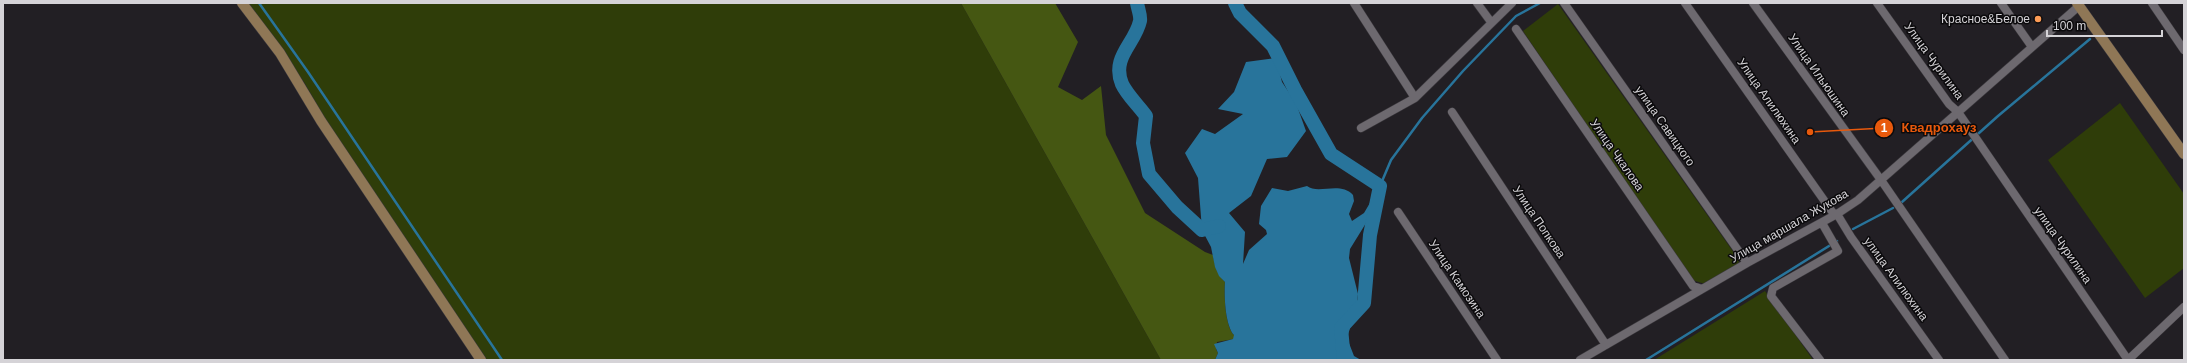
<svg xmlns="http://www.w3.org/2000/svg" width="2187" height="363" font-family="Arial,sans-serif">
	<style>
		.green { fill: #2f3d09 }
		.forest { fill: #455712 }
		.water { fill: #28749b }
		.lines { fill: none; stroke-linecap: round; stroke-linejoin: round }
		.stream { stroke: #28749b; stroke-width: 2.5 }
		.river { stroke: #28749b; stroke-width: 14 }
		.street-casing { stroke: #3c393e; stroke-width: 9 }
		.secondary-casing { stroke: #3c393e; stroke-width: 11 }
		.street { stroke: #6d696f; stroke-width: 8 }
		.secondary { stroke: #8f7756; stroke-width: 10 }
		.poi-dot { fill: #fd9c56; stroke: #0b0a0c; stroke-width: 1.5 }
		.labels { text-anchor: middle; stroke-width: 3; stroke-linejoin: round; paint-order: stroke }
		.poi-label { font-size: 12px; fill: #d5d3d7; stroke: #0b0a0c; text-anchor: end }
		.street-label { font-size: 12px; fill: #d5d3d7; stroke: #0b0a0c }
		.leader { fill: none; stroke: #e8590c; stroke-width: 1.5 }
		.callout-dot { fill: #e8590c; stroke: #0b0a0c; stroke-width: 1.5 }
		.mark-label { font-size: 12px; text-anchor: middle; font-weight: bold; fill: #fff }
		.callout-label { font-size: 13px; text-anchor: middle; font-weight: bold; fill: #e8590c; stroke: #0b0a0c; stroke-width: 3; stroke-linejoin: round; paint-order: stroke }
	</style>
	<rect width="100%" height="100%" fill="#221f24"/>
	<path class="green" d="M247 3H961L1161 360H487L337 140 304 82Z
		M1558 4 1739 260 1738 265 1705 284 1692 280 1523 31Z
		M2120 103 2184 194V268L2145 298 2048 160Z
		M1765 291 1813 360H1654Z"/>
	<path class="forest" d="M961 3H1055L1078 42 1058 87 1082 100 1101 86 1106 135 1145 213 1205 252 1213 255C1215 266 1217 274 1225 282 1224 295 1225 326 1234 335V339L1217 342 1216 349 1218 353 1215 360H1161Z"/>
	<path class="water" d="M1276 58 1282 82 1296 103 1306 131 1287 157 1267 159 1251 196 1229 213 1245 232 1243 264 1249 250 1267 234 1266 230 1259 224 1261 206 1272 188 1288 191 1307 186C1318 195 1340 181 1353 195L1354 201 1349 214 1352 221 1364 213 1380 186 1371 215 1350 249 1349 258 1358 294 1356 309 1347 338 1354 356 1361 360H1215L1218 353 1214 344 1233 339 1234 335C1225 325 1224 295 1225 282L1219 276 1215 267 1211 247 1202 230 1198 178 1185 153 1202 129 1215 134 1243 114 1218 109 1234 92 1246 62Z"/>
	<g class="lines">
		<path class="stream" d="M259 3 308 72 502 360
			M1380 186 1391 160 1422 118 1463 71 1516 16 1540 3
			M1902 202 1998 116 2090 39
			M1853 229 1893 208
			M1646 360 1837 241"/>
		<path class="river" d="M1137 3C1138 9 1141 16 1140 21 1135 44 1111 57 1122 84 1127 95 1139 106 1146 116L1143 143 1149 174 1177 207 1202 230 1219 226
			M1235 3 1240 13 1273 46 1295 90 1331 154 1380 186 1370 235 1364 303 1341 328 1344 360"/>
		<g class="street-casing">
			<path id="street" d="M1354 3 1415 98
				M1477 3 1491 22
				M1564 3 1747 263
				M1685 3 1833 213 1837 214 1851 237 1939 360
				M1753 3 1881 180 2005 360
				M1877 3 1949 104 1958 112 2128 360
				M2001 3 2032 47
				M2152 3 2184 50
				M1516 29 1693 286 1702 289
				M1452 112 1606 345
				M1361 128 1415 98 1512 3
				M1398 212 1497 360
				M1580 360 1747 263 1837 214 1858 200 2079 6
				M1820 360 1771 296 1773 288 1838 251 1822 223
				M2128 360 2184 307"/>
		</g>
		<g class="secondary-casing">
			<path id="secondary" d="M242 3 280 53 321 121 481 360
				M2077 3 2184 154"/>
		</g>
		<use href="#street" class="street"/>
		<use href="#secondary" class="secondary"/>
	</g>
	<circle class="poi-dot" cx="2038" cy="19" r="4"/>
	<g class="labels">
		<g class="poi-label">
			<text x="2030" y="23">Красное&amp;Белое</text>
		</g>
		<g class="street-label">
			<text transform="translate(1934 61) rotate(54)" y="4">Улица Чурилина</text>
			<text transform="translate(1819 75) rotate(55)" y="4">Улица Ильюшина</text>
			<text transform="translate(1769 101) rotate(55)" y="4">Улица Алилюхина</text>
			<text transform="translate(1665 126) rotate(55)" y="4">улица Савицкого</text>
			<text transform="translate(1617 155) rotate(55)" y="4">Улица Чкалова</text>
			<text transform="translate(1539 222) rotate(56)" y="4">Улица Попкова</text>
			<text transform="translate(1789 226) rotate(-30)" y="4">Улица маршала Жукова</text>
			<text transform="translate(2063 245) rotate(55)" y="4">улица Чурилина</text>
			<text transform="translate(1457 279) rotate(56)" y="4">Улица Камозина</text>
			<text transform="translate(1896 279) rotate(54)" y="4">улица Алилюхина</text>
		</g>
	</g>
	<path class="leader" d="M1810 132L1884 128"/>
	<g class="callout-dot">
		<circle cx="1810" cy="132" r="4"/>
		<circle cx="1884" cy="128" r="10"/>
	</g>
	<g class="mark-label">
		<text x="1884" y="132">1</text>
	</g>
	<g class="callout-label">
		<text x="1939" y="132">Квадрохауз</text>
	</g>
	<rect width="2187" height="363" fill="none" stroke="#d5d3d7" stroke-width="8"/>
	<path d="M2047 30v6h115v-6" fill="none" stroke="#d5d3d7" stroke-width="2"/>
	<text x="2053" y="30" font-size="12" fill="#d5d3d7" stroke="#0b0a0c" stroke-width="3" paint-order="stroke">100 m</text>
</svg>
